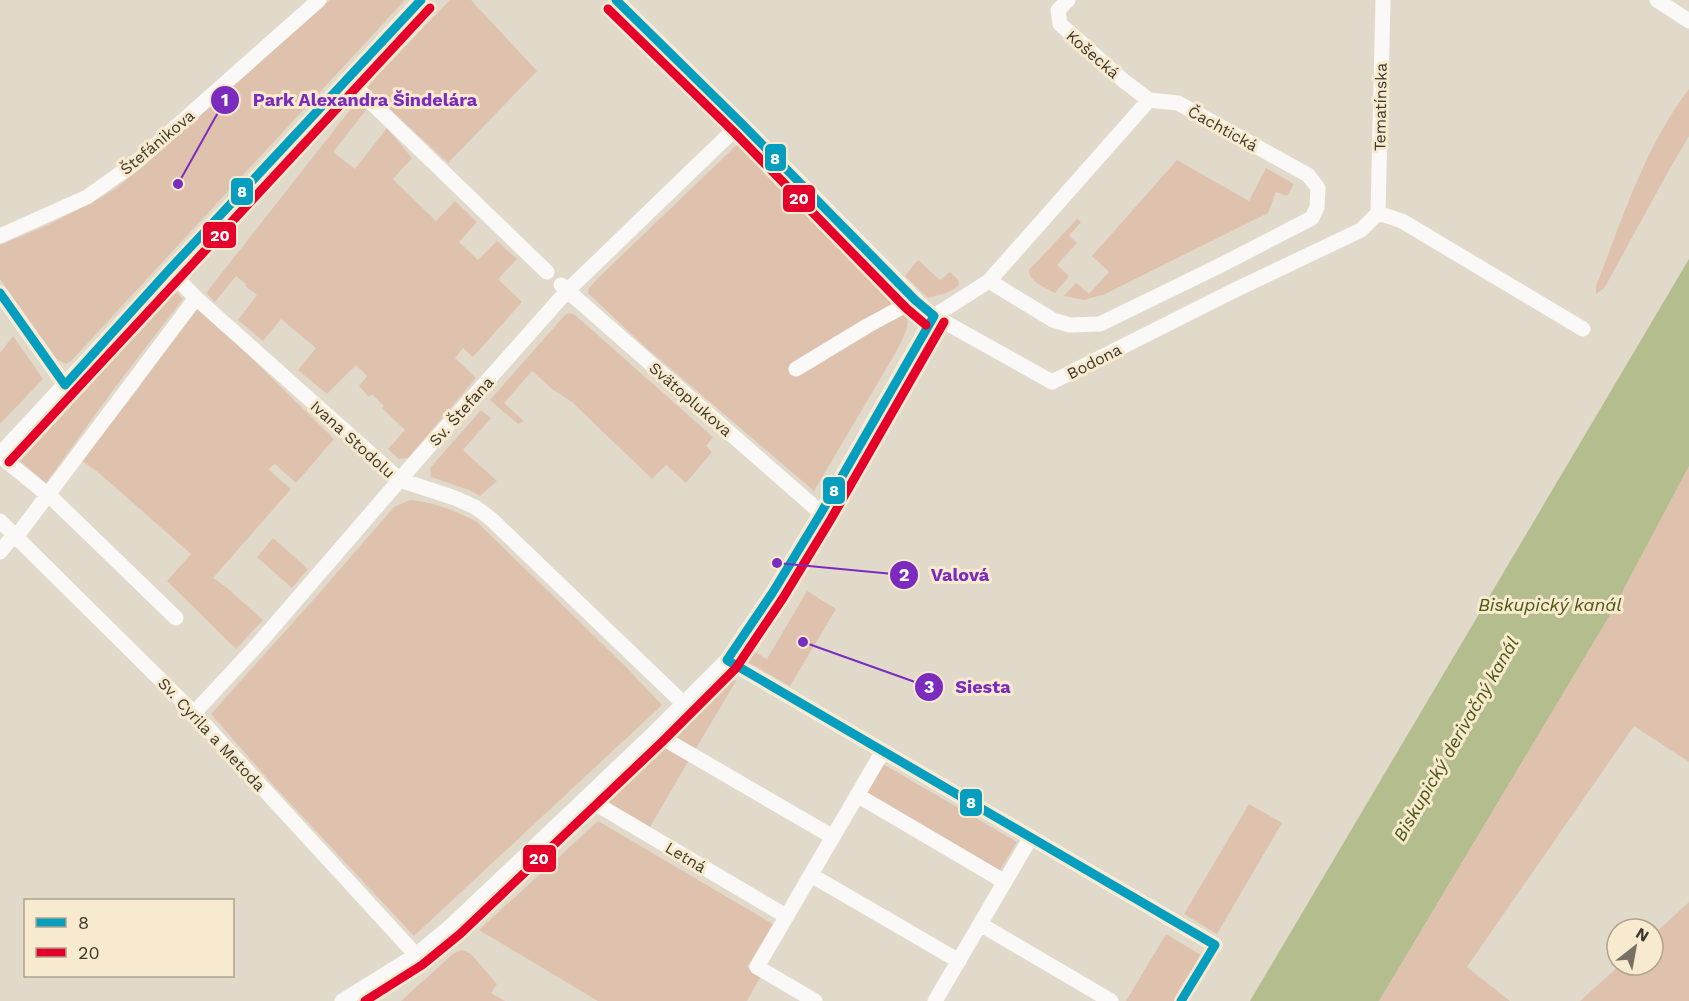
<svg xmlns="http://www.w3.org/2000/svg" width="1689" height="1001" font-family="'Work Sans',sans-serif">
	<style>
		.green { fill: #dec2ae }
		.water { fill: #b3bd8e }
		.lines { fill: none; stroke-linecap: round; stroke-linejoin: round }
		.street { stroke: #faf9f7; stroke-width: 15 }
		.bus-1-casing { stroke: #f8eace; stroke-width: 14 }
		.bus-2-casing { stroke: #f8eace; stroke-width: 14 }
		.bus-1 { stroke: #069ebe; stroke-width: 9 }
		.bus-2 { stroke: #e4002b; stroke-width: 9 }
		.labels { text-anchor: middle; stroke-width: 6; stroke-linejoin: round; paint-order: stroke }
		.street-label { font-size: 16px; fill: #3e392d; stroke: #f8eace }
		.water-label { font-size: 18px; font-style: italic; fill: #485714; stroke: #f8eace }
		.leader { fill: none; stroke: #7b2cbf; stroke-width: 2 }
		.callout-dot { fill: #7b2cbf; stroke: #f8eace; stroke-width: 2 }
		.mark-label { font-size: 18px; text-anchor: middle; font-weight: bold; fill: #fff }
		.callout-label { font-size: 18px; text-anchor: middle; font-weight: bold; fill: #7b2cbf; stroke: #f8eace; stroke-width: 6; stroke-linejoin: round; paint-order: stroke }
		.line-badge { stroke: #f8eace; stroke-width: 2 }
		.badge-label { font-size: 16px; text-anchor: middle; font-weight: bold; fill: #fff }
	</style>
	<rect width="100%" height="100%" fill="#e1daca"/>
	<path class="green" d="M330 0H405L71 361 66 364 57 359 0 279V245L48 225 98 199 115 189 145 165Z
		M450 0H471L537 71 448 163 367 88 377 76Z
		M1689 89V136L1668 172 1606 285 1603 289 1596 294V286C1623 218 1644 148 1689 89Z
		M357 101 367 109 333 152 355 169 387 128 412 158 393 179 436 221 455 201 477 222 459 242 478 260 497 241 517 259 498 279 522 302 473 357 463 348 455 358 476 378 408 458 399 459 388 449 405 430 382 408 384 406 372 394 369 397 359 386 367 376 356 365 327 394 298 370 316 348 281 319 263 341 238 320 257 295 245 286 246 284 236 276 215 302 206 293Z
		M741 141 882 284C903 317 920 308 896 352L814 491 643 345 588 293 589 288 597 279Z
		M1177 160 1249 201 1266 168 1294 184 1287 196 1276 192 1268 213 1105 294 1084 300 1064 296 1076 283 1089 294 1109 272 1092 256Z
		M1077 219 1081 222 1069 236 1077 243 1057 265 1069 276 1055 293C1045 287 1029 282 1029 270Z
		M918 260 940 280 950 272 958 280 959 285C951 293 939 295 928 298L905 276Z
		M176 292 183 299 113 390 46 483 20 461Z
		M196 307 222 332 224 331 334 439 296 483 275 464 268 469 291 489 213 578 226 587 263 620 236 649 167 581 191 554 99 473 81 460 141 385 139 383Z
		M569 313 575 315 713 437 706 446 712 452 686 483 666 465 652 479 572 402 552 389 532 371 504 403 524 421 518 424 490 400 565 315Z
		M13 336 43 379 0 424V353Z
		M481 410 491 418 463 450 497 481 480 496 469 490 431 477 430 468Z
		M1689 466V762L1634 726 1467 967 1510 1001H1379L1610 615Z
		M410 500C434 502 456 511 477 522L627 668 662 705 414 936 274 786 211 714 315 598 394 507Z
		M273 538 308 569 292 588 257 557Z
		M807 591 836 609 790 686 744 660C741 655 743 652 746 647L767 659Z
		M726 674 736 681 695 750 676 739V729Z
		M667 747 689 760 650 827 601 798 654 748Z
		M883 764 1017 842 999 872 865 794Z
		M1249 804 1282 823 1217 934 1184 914Z
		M598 821 773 924 747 967 761 976 747 1001H598L479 930Z
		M1689 902V1001H1580L1620 965H1653V935Z
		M1166 934 1201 955 1174 1001H1126Z
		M462 950 471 954 497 984 491 993 505 1001H401L454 953Z"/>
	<path class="water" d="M1689 259V466L1610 615 1379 1001H1250Z"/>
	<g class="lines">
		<path class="street" d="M616 0 741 123 923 307 934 316 1052 382 1233 291 1361 230 1378 213 1402 221 1583 329
			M1068 0 1058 10 1060 24 1124 81 1149 100
			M1657 0 1689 21
			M347 79 547 272
			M1378 213 1383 0
			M0 236 87 197 135 163 319 0
			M169 270 196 298 400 480 455 498 475 507 490 518 684 704
			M989 281 1053 320 1070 325 1100 324 1219 266 1312 218 1317 207 1318 188 1308 175 1178 103 1149 100
			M561 285 821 513
			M0 293 65 385
			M796 369 867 326 915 300
			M0 454 421 0
			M0 456 53 499 176 618
			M0 521 194 713 416 955
			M0 552 8 542 16 537 196 298
			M727 660 1215 945
			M194 713 260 642 416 461 567 291 741 123
			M654 733 833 837
			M857 795 1005 882
			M586 798 786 916
			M811 875 959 961
			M980 924 1111 1001
			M342 1001 416 955 452 925 654 733 727 660 773 592 821 513 934 316 989 281 1149 100
			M815 1001 757 967 883 751
			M935 1001 1031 837"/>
		<g class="bus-1-casing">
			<path id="bus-1" d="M616 0 741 123 915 300 934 316
				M0 293 65 385
				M65 385 169 270 421 0
				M727 660 1215 945
				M727 660 773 592 821 513 934 316
				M1181 1001 1215 945"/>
		</g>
		<g class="bus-2-casing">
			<path id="bus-2" d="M608 9 733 131 906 308 926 325
				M9 462 430 8
				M365 1001 422 965 460 934 662 742 736 668 783 598 831 519 944 322"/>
		</g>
		<use href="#bus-1" class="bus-1"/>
		<use href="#bus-2" class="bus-2"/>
	</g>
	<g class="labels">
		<g class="street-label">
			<text transform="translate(1093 54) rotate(41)" y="6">Košecká</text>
			<text transform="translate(1380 107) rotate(-89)" y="6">Tematínska</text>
			<text transform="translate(1223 128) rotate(29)" y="6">Čachtická</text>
			<text transform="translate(157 142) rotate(-40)" y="6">Štefánikova</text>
			<text transform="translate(1094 361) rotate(-27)" y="6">Bodona</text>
			<text transform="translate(691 399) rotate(41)" y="6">Svätoplukova</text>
			<text transform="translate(461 411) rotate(-48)" y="6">Sv. Štefana</text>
			<text transform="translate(353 439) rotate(42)" y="6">Ivana Stodolu</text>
			<text transform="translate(212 734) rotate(47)" y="6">Sv. Cyrila a Metoda</text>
			<text transform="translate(686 857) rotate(31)" y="6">Letná</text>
		</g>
		<g class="water-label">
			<text x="1550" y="611">Biskupický kanál</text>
			<text transform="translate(1456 739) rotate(-60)" y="6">Biskupický derivačný kanál</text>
		</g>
	</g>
	<path class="leader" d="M178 184L225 100M777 563L904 575M803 642L929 687"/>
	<g class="callout-dot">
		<circle cx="178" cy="184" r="6"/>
		<circle cx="777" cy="563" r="6"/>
		<circle cx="803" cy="642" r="6"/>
		<circle cx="225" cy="100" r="15"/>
		<circle cx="904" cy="575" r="15"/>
		<circle cx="929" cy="687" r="15"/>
	</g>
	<g class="mark-label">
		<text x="225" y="106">1</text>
		<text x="904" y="581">2</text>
		<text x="929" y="693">3</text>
	</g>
	<g class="callout-label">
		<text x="365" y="106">Park Alexandra Šindelára</text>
		<text x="960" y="581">Valová</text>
		<text x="983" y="693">Siesta</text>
	</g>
	<g class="line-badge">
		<rect x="764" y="143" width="23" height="29" rx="6" fill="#069ebe"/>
		<rect x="230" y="177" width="24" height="29" rx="6" fill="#069ebe"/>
		<rect x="782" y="184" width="34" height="29" rx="6" fill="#e4002b"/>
		<rect x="202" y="221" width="35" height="28" rx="6" fill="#e4002b"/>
		<rect x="822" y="476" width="24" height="29" rx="6" fill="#069ebe"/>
		<rect x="959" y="788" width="24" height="29" rx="6" fill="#069ebe"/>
		<rect x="522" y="844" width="35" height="29" rx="6" fill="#e4002b"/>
	</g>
	<g class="badge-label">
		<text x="775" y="164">8</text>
		<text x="242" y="197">8</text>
		<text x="799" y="204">20</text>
		<text x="220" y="241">20</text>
		<text x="834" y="496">8</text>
		<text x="971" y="808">8</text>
		<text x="539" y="864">20</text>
	</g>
	<rect x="24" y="899" width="210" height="78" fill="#f8eace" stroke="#aea38e" stroke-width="1.5"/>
	<rect x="36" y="918" width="30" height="9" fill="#069ebe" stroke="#aea38e" stroke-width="1.5"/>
	<text x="78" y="929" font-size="18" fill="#3e392d">8</text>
	<rect x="36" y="948" width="30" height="9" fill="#e4002b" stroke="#aea38e" stroke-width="1.5"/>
	<text x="78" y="959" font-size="18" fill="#3e392d">20</text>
	<g transform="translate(1635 947) rotate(31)"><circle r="28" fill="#f8eace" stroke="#aea38e" stroke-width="1.5"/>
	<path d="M0-4.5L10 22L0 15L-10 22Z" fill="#777164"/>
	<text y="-9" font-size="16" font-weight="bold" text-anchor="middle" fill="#3e392d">N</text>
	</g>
</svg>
